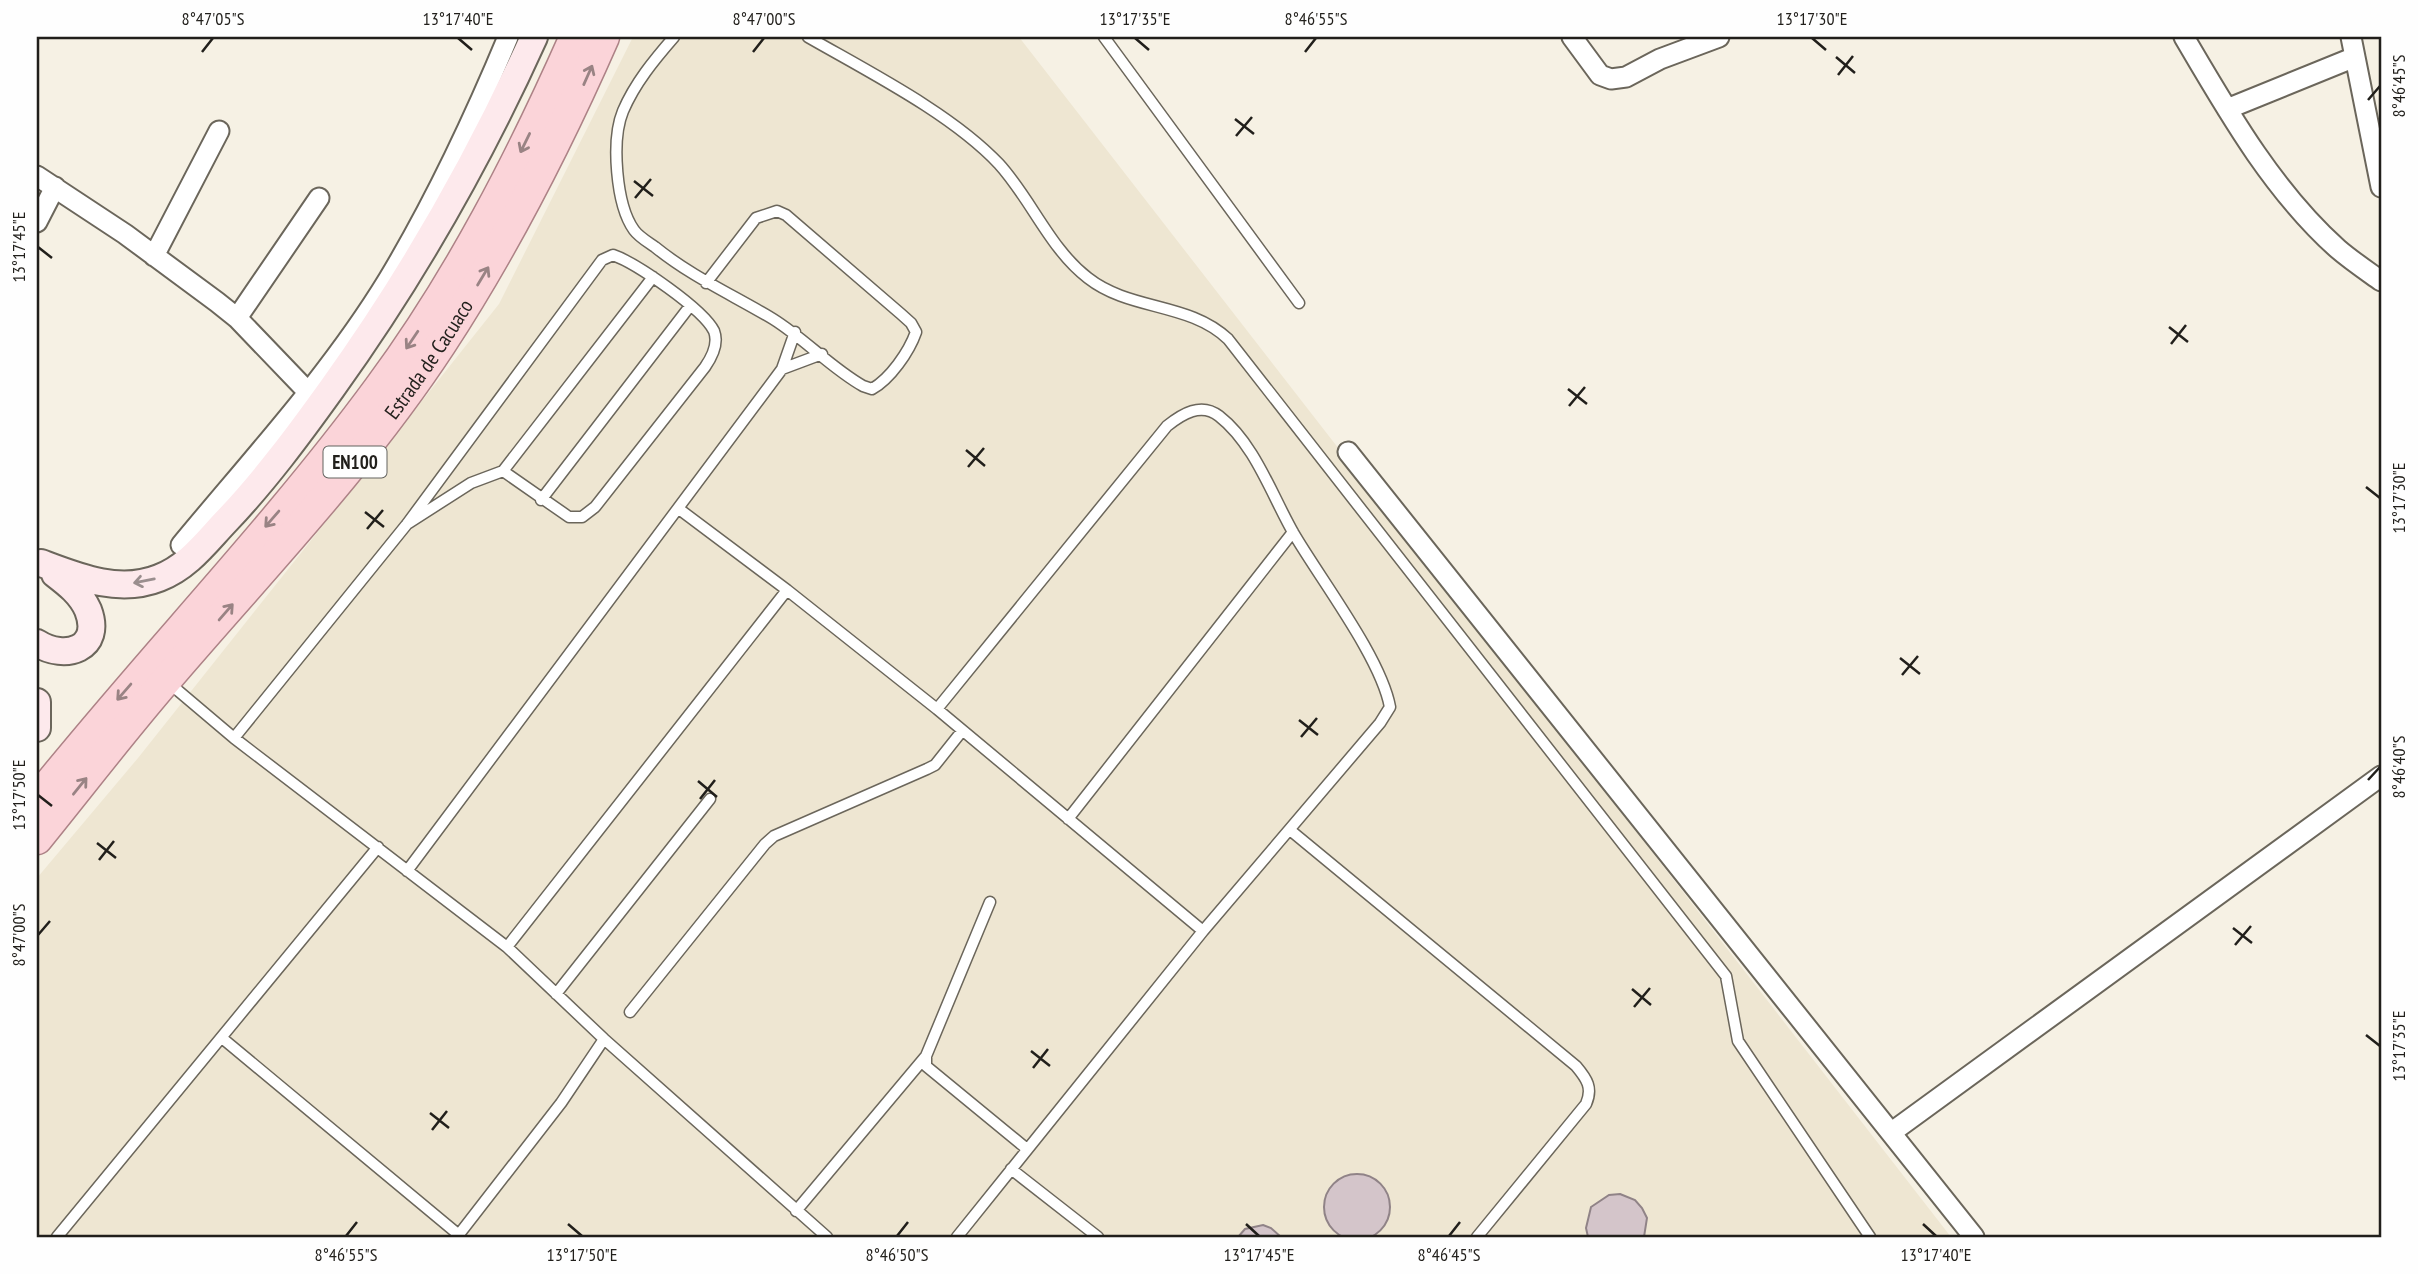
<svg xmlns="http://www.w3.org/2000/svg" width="2418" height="1274" font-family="'PT Sans Narrow',sans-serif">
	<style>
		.built { fill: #eee6d2 }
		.building { fill: #d4c5ca; stroke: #908387; stroke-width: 2 }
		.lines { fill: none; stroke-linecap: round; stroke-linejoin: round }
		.lane-casing { stroke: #6b665b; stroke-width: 13 }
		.street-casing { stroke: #6b665b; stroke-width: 23 }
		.secondary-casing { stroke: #6b665b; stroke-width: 30 }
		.primary-casing { stroke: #ad8286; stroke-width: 33 }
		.lane { stroke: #fff; stroke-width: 10 }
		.street { stroke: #fff; stroke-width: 19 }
		.secondary { stroke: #fde9ec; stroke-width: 26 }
		.primary { stroke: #fbd4d9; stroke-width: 30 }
		.oneway { stroke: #998384 }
		.oneway2 { stroke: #9a8e8e }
		.ticks { fill: none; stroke: #211f1b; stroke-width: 2.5 }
		.labels { text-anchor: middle; stroke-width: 6; stroke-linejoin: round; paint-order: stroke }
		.shield { fill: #fefefe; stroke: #63625f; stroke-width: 2 }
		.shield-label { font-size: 19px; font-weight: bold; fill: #211f1b }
		.street-label { font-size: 21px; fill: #211f1b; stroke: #fefefe }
		.neatline { fill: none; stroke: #211f1b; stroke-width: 2.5 }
		.ticks-label { font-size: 18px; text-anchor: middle; fill: #211f1b }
	</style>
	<rect width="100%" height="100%" fill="#f6f1e4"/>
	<path class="built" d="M633 37H1019L1951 1237H37V878L138 758 499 304Z"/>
	<path class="building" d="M1324 1207a33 33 0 1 1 66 0a33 33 0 1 1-66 0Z
		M1620 1194 1635 1200 1642 1208 1647 1218 1644 1237H1588L1586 1228 1591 1207 1609 1195Z
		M1263 1225 1271 1228 1281 1237H1238L1245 1229Z"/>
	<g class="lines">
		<g class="lane-casing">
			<path id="lane" d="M674 37C654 60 635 83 623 111 611 140 616 205 634 230 639 237 648 242 655 247 692 277 733 295 773 319 805 339 831 368 863 386L872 389C890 379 909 352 916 332L911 323 901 314 786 215 777 211 756 218 706 283
				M808 37C869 72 952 114 999 164 1031 199 1050 249 1088 278 1130 311 1189 302 1228 339L1726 976 1738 1041 1870 1237
				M1104 37 1299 303
				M782 369 822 354
				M503 471 653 277
				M541 500 690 306
				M679 509 787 590 937 709 1203 931
				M169 683 234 738 507 947 604 1039 827 1237
				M937 709 1167 426C1182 414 1201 402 1219 416 1255 444 1272 496 1294 534 1321 580 1381 658 1390 707L1380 723 1203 931 957 1237
				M234 738 407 524 602 260 613 255C636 263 703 309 714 331 719 344 712 357 705 367L595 507 582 517H569L503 471 471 483 407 524
				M1068 819 1293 532
				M1290 830 1576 1066C1587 1079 1593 1088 1586 1104L1477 1237
				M407 871 782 369 795 332
				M990 902 926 1056V1066L1027 1149
				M507 947 787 590
				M556 994 710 799
				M630 1012 765 844 774 836 927 769 935 765 962 731
				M222 1038 459 1235
				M1011 1169 1098 1237
				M796 1211 926 1056
				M57 1237 378 847
				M457 1237 561 1103 604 1039"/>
		</g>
		<g class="street-casing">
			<path id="street" d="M1572 37 1600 75 1611 79 1626 77 1660 59 1719 37
				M2184 37C2228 112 2273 191 2338 249 2352 261 2367 271 2381 281
				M2351 37 2381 187
				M2227 109 2355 57
				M37 176 125 234 217 302 237 318 308 392
				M37 222 55 187
				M154 256 219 131
				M237 318 319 198
				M1348 452 1974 1237
				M181 545C252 459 330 375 388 280 435 202 473 121 508 37
				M1892 1132 2381 776"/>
		</g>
		<g class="secondary-casing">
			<path id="secondary" d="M41 563C78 577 119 594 159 578 188 567 206 542 226 521 265 480 299 434 332 388 411 278 478 161 534 37
				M37 643C65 661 103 649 88 610 81 594 68 584 55 574
				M37 702V728"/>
		</g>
		<g class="primary-casing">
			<g id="primary">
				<path d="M37 799C148 660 274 531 379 388 459 280 521 159 575 37"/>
				<path id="s1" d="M37 839C80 786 122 731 167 679 261 569 361 466 441 344 505 246 557 144 604 37"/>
			</g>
		</g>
		<use href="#lane" class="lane"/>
		<use href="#street" class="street"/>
		<use href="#secondary" class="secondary"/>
		<use href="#primary" class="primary"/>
	</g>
	<defs><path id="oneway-shaft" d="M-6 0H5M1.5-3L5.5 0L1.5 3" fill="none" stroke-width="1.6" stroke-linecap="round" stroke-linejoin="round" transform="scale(1.75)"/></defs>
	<g class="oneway">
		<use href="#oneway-shaft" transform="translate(588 75) rotate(-66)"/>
		<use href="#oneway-shaft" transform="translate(525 143) rotate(116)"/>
		<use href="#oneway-shaft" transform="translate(483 276) rotate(-59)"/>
		<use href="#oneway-shaft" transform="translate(412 340) rotate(124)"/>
		<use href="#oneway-shaft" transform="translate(272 519) rotate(131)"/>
		<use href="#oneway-shaft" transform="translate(226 612) rotate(-49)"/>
		<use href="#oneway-shaft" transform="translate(124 692) rotate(131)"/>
		<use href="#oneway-shaft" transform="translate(80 786) rotate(-51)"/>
	</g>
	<use class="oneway2" href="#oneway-shaft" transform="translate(144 581) rotate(169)"/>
	<path class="ticks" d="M458 38 472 50M1135 38 1149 50M1812 38 1826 50M202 52 213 38M753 52 764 38M1305 52 1316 38M1836 57 1855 73M1838 75 1853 56M2368 100 2380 86M1235 119 1254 134M1236 136 1252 117M634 181 653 196M635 198 651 179M38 247 52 258M2169 327 2188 342M2171 344 2186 325M1568 389 1587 404M1569 406 1585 387M966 450 985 466M968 467 984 448M2366 487 2380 498M365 512 384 527M367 529 383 510M1900 658 1920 674M1902 675 1918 656M1299 720 1318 735M1301 737 1317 718M2368 780 2380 767M698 781 717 797M38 795 52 806M700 799 715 780M97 843 116 858M99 860 114 841M2233 928 2252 943M38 935 50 921M2235 945 2251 926M1632 989 1651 1005M1634 1007 1650 988M2366 1035 2380 1046M1031 1051 1050 1066M1033 1068 1048 1049M430 1113 449 1128M432 1130 447 1111M568 1224 582 1236M1246 1224 1259 1236M1923 1224 1936 1236M346 1236 357 1222M897 1236 908 1222M1449 1236 1460 1222"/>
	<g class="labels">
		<rect class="shield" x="323.5" y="446.5" width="63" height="31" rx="5"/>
		<g class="shield-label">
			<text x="355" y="469">EN100</text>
		</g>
		<g class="street-label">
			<text dy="7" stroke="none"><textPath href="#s1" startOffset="620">Estrada de Cacuaco</textPath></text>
		</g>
	</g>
	<rect width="2418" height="1274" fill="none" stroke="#fefefe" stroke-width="77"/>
	<rect x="38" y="38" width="2342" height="1198" class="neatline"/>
	<g class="ticks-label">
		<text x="213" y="25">8°47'05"S</text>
		<text x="458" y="25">13°17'40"E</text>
		<text x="764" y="25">8°47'00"S</text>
		<text x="1135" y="25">13°17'35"E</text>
		<text x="1316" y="25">8°46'55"S</text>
		<text x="1812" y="25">13°17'30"E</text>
		<text transform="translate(2399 86) rotate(-90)" y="6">8°46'45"S</text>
		<text transform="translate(19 247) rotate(-90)" y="6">13°17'45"E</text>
		<text transform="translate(2399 498) rotate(-90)" y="6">13°17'30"E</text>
		<text transform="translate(2399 767) rotate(-90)" y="6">8°46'40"S</text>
		<text transform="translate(19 795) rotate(-90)" y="6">13°17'50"E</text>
		<text transform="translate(19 935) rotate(-90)" y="6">8°47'00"S</text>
		<text transform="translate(2399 1046) rotate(-90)" y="6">13°17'35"E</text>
		<text x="346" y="1261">8°46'55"S</text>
		<text x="582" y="1261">13°17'50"E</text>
		<text x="897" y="1261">8°46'50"S</text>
		<text x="1259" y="1261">13°17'45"E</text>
		<text x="1449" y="1261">8°46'45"S</text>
		<text x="1936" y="1261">13°17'40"E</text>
	</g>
</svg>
